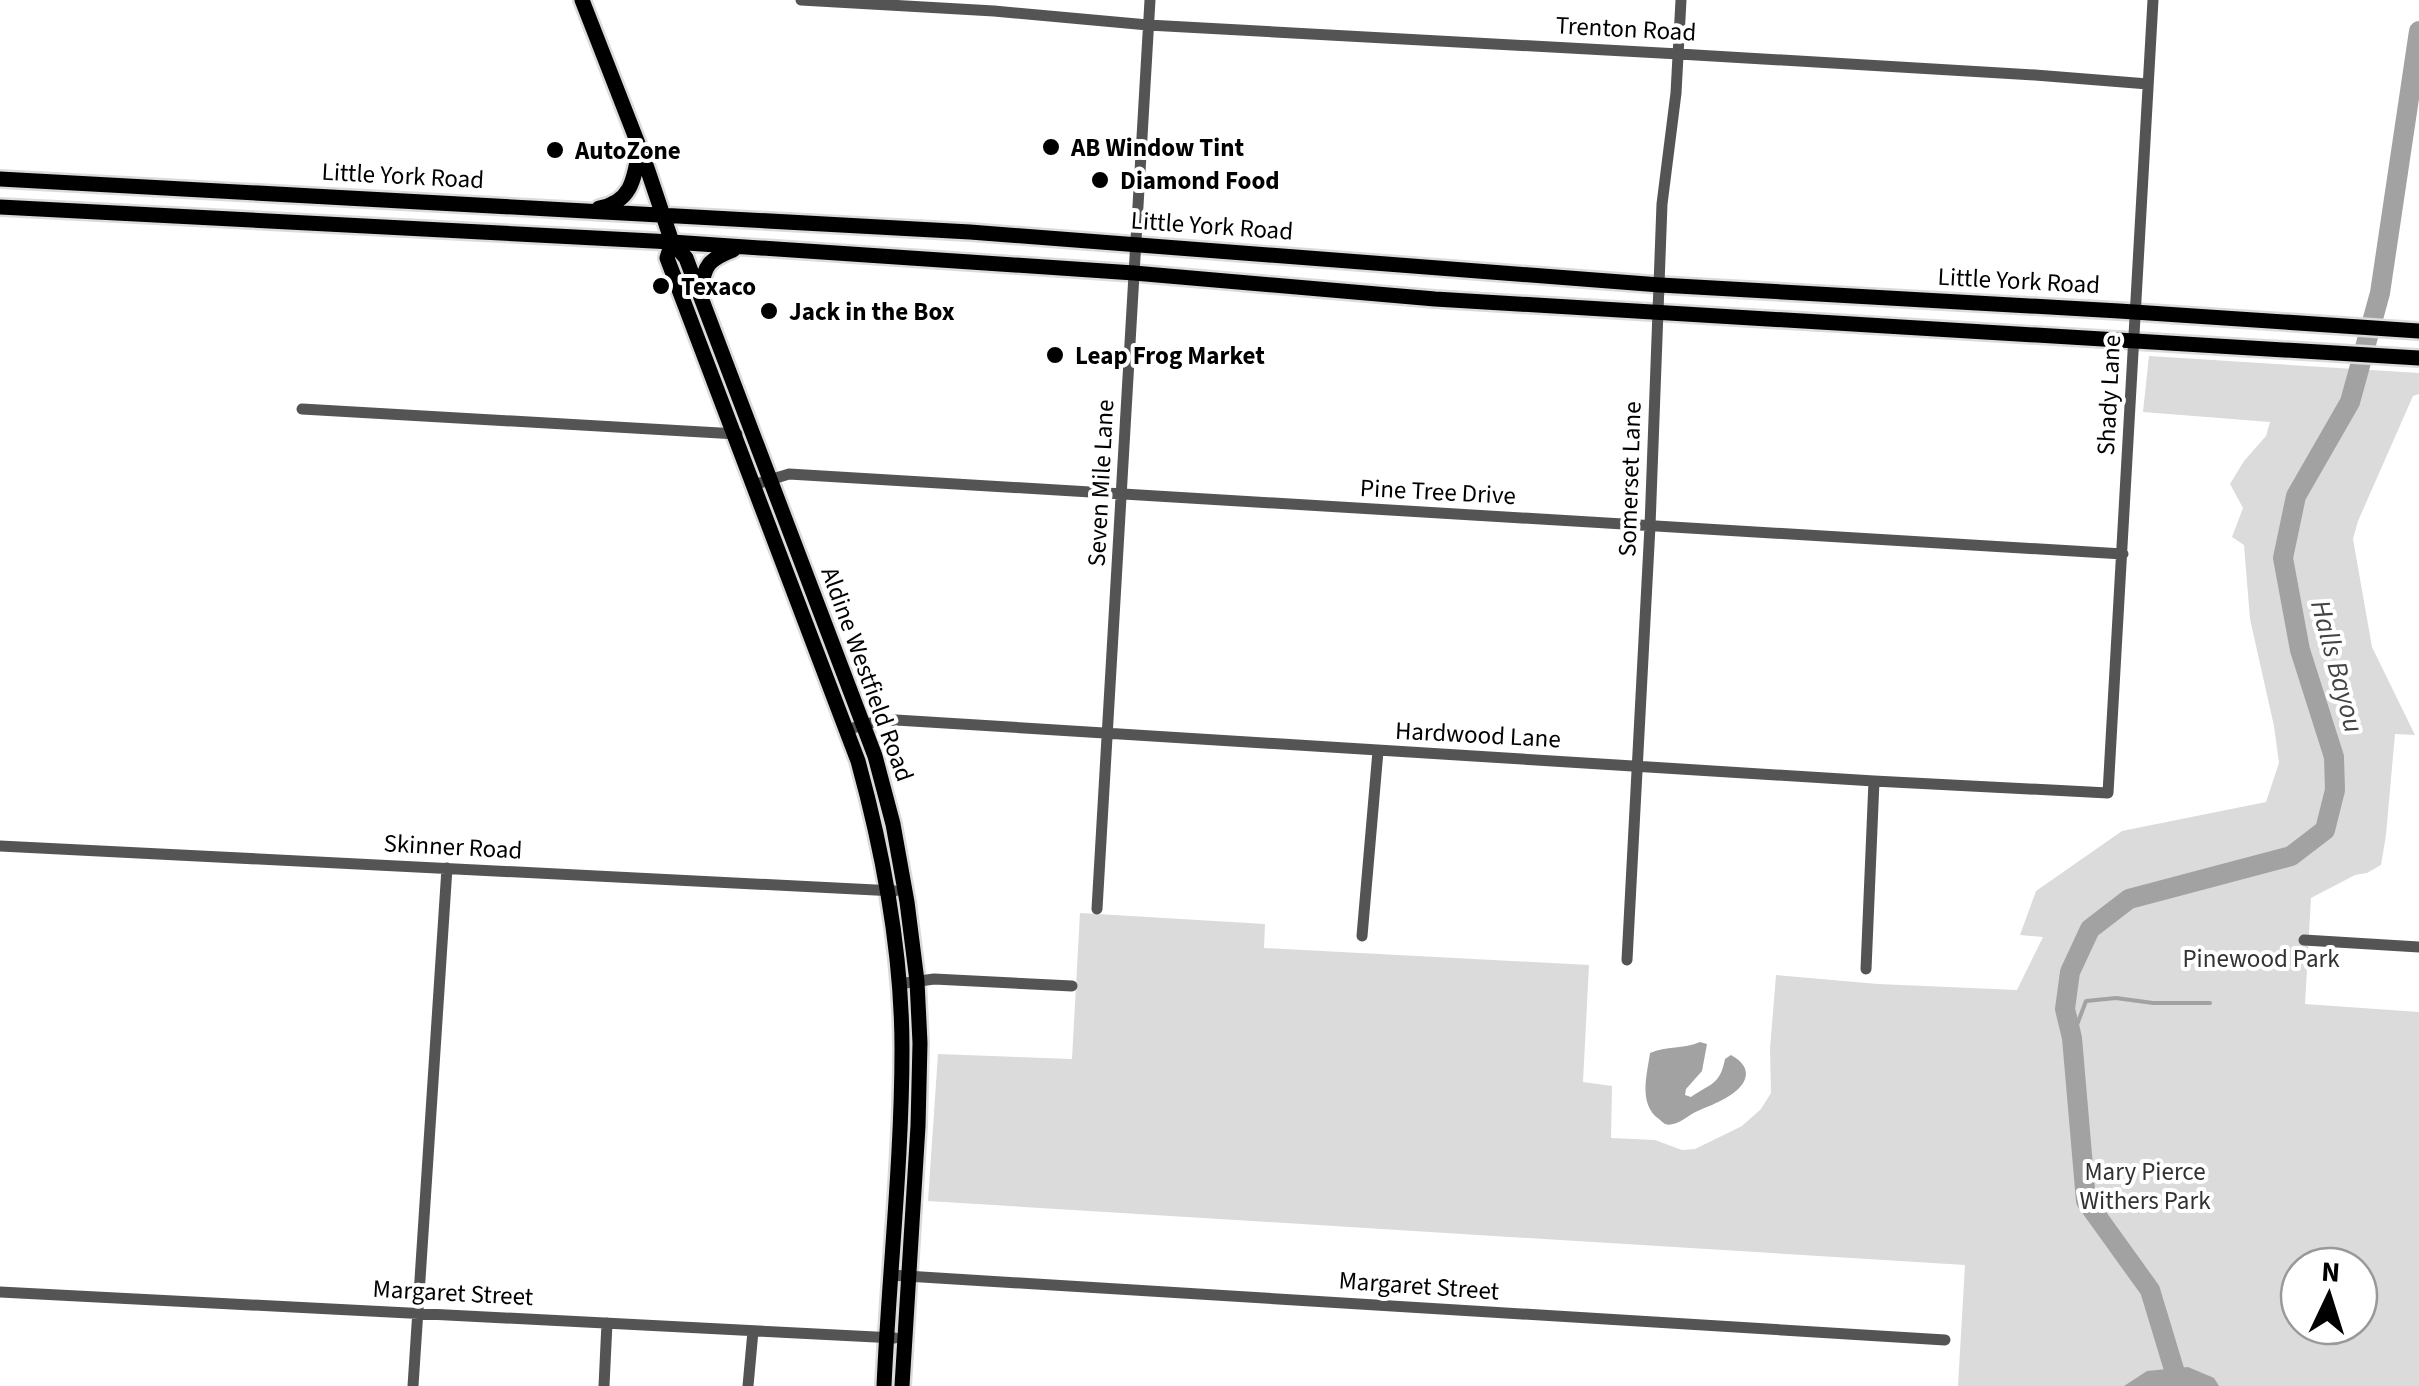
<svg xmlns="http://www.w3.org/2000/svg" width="2419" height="1386" font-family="'Source Sans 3',sans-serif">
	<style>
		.green { fill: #dbdbdb; fill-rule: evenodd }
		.water { fill: #a2a2a2 }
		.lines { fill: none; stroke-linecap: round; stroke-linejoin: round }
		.stream { stroke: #a2a2a2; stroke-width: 4 }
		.river { stroke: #a2a2a2; stroke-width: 20 }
		.major-casing { stroke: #dbdbdb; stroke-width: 20 }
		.minor { stroke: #545454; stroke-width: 11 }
		.major { stroke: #000; stroke-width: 15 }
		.poi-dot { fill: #000; stroke: #fff; stroke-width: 4 }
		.labels { text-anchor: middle; stroke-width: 8; stroke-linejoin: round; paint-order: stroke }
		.street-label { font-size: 25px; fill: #000; stroke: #fff }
		.poi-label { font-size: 25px; font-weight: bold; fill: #000; stroke: #fff; text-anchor: start }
		.park-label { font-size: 25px; fill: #323232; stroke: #fff }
		.water-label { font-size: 28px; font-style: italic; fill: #434343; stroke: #fff }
	</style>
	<rect width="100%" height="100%" fill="#fff"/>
	<path class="green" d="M2149 356 2419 373V394L2413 396 2358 521 2353 539 2372 647 2415 735 2395 734 2386 835 2381 865 2367 873 2355 875 2311 898 2305 1004 2419 1012V1386H1958L1965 1265 928 1201 938 1054 1072 1059 1080 913 1265 924 1264 948 1589 965 1583 1082 1612 1086 1611 1138 1655 1140 1682 1150 1695 1149 1742 1126 1761 1109 1771 1093 1770 1049 1776 975 1878 984 2017 990 2043 937 2020 935 2036 891 2122 831 2266 802 2279 763 2274 726 2250 619 2244 545 2232 537 2243 508 2230 484 2244 461 2266 436 2270 422 2143 412ZM2299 1266H2359V1326H2299Z"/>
	<path class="water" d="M1700 1042 1707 1044 1702 1071 1686 1089 1685 1095 1691 1097C1711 1083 1720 1085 1725 1059L1731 1055C1740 1060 1749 1068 1745 1079 1739 1095 1714 1104 1700 1110 1691 1113 1681 1123 1673 1124 1665 1126 1664 1123 1659 1119 1638 1104 1647 1075 1650 1053 1666 1046 1684 1049 1700 1042Z
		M2188 1367 2214 1378 2219 1386H2124L2147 1371Z"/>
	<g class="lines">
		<path class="stream" d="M2072 1038 2086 1001 2116 998 2153 1003H2210"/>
		<path class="river" d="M2179 1386 2150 1290 2086 1201 2072 1038 2065 1009 2070 972 2090 929 2129 899 2291 856 2325 830 2335 790 2334 757 2300 650 2283 558 2296 496 2350 402 2380 293 2419 31"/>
		<g class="major-casing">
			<path id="major" d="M582 0 644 159 672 242 686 258 875 756 893 824 907 902 917 981 920 1043 918 1126 902 1386
				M0 179 970 232 1660 285 2119 311 2419 331
				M0 207 672 242 1134 273 1435 299 2419 358
				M599 208C631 202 634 180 639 151
				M672 242 667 258 858 761C883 852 902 954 902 1049 902 1161 889 1274 884 1386
				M702 290C703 265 710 259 733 250"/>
		</g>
		<path class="minor" d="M801 0 994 11 1148 25 1679 54 2035 75 2148 84
			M302 409 737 434
			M753 485 789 474 2123 554
			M846 730 874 722 896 720 1874 781 2108 793 2153 0
			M0 846 895 891
			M1097 909 1150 0
			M1362 936 1378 751
			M2304 940 2419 947
			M1627 960 1650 526 1662 204 1676 93 1681 0
			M1866 969 1874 781
			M898 984 934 979 1072 986
			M890 1275 1945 1340
			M0 1292 895 1338
			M413 1386 447 868
			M604 1386 607 1323
			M748 1386 753 1331"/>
		<use href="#major" class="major"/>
	</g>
	<g class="poi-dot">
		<circle cx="1051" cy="147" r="10"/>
		<circle cx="555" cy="150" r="10"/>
		<circle cx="1100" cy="180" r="10"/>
		<circle cx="661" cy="286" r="10"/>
		<circle cx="769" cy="311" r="10"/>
		<circle cx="1055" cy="355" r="10"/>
	</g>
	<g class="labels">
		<g class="street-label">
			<text transform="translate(1626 28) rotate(3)" y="9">Trenton Road</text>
			<text transform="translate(403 175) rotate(3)" y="9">Little York Road</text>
			<text transform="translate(1212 225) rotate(4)" y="9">Little York Road</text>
			<text transform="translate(2019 280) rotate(3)" y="9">Little York Road</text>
			<text transform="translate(2108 395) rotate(-87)" y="9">Shady Lane</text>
			<text transform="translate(1629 479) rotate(-88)" y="9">Somerset Lane</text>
			<text transform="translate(1100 483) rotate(-87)" y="9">Seven Mile Lane</text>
			<text transform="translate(1438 491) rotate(3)" y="9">Pine Tree Drive</text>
			<text transform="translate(868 674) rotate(70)" y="9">Aldine Westfield Road</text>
			<text transform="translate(1478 734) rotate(3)" y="9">Hardwood Lane</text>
			<text transform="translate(453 846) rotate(3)" y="9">Skinner Road</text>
			<text transform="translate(1419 1285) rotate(4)" y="9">Margaret Street</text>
			<text transform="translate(453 1292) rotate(3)" y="9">Margaret Street</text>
		</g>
		<g class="poi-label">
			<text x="1071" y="156">AB Window Tint</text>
			<text x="575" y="159">AutoZone</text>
			<text x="1120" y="189">Diamond Food</text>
			<text x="681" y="295">Texaco</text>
			<text x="789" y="320">Jack in the Box</text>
			<text x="1075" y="364">Leap Frog Market</text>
		</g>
		<g class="park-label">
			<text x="2261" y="967">Pinewood Park</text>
			<text x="2145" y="1180">Mary Pierce<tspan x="2145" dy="29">Withers Park</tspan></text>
		</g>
		<g class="water-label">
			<text transform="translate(2338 666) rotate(75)" y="10">Halls Bayou</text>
		</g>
	</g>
	<g transform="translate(2329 1296) rotate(4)"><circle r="48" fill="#ffffff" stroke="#999999" stroke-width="2.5"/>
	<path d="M0-8L18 38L0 25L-18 38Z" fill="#000000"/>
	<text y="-15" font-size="28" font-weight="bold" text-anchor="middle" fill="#000000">N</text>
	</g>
</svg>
